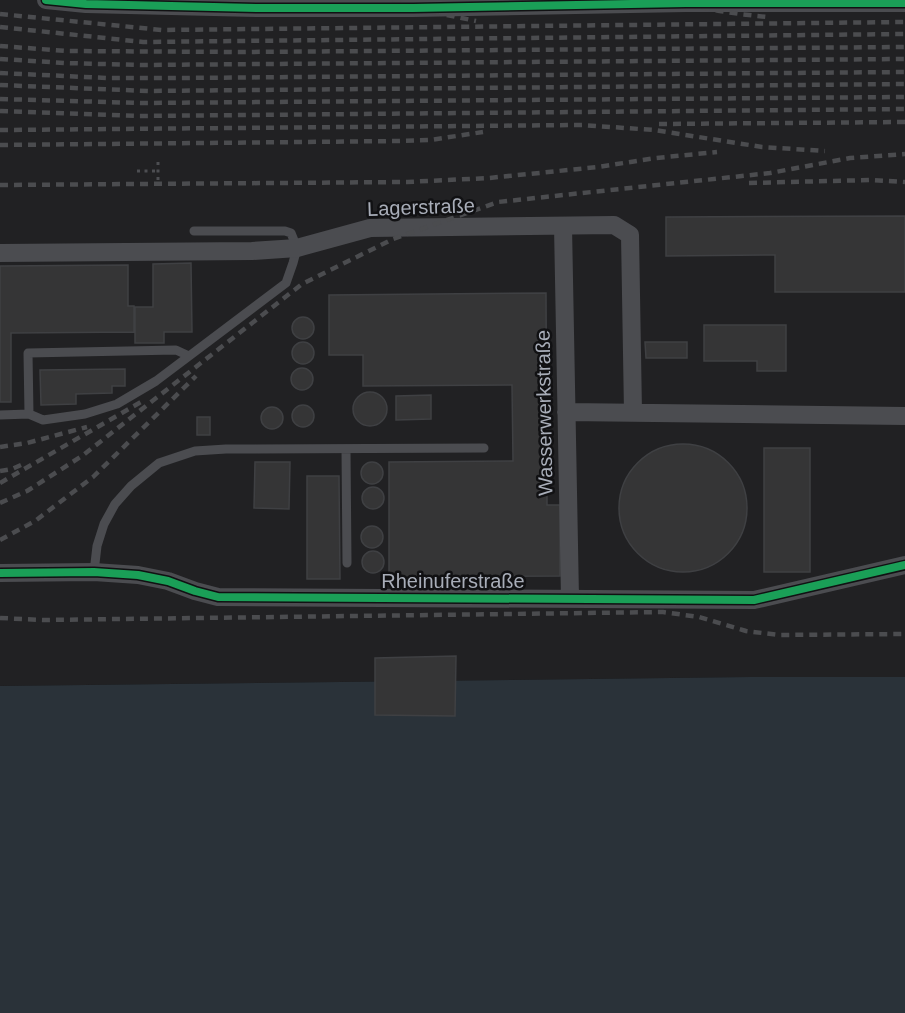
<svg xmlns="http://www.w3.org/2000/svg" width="905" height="1013" font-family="Arial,sans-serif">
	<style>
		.built { fill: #212123 }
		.water { fill: #2a3239 }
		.building { fill: #353536; stroke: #3f4043; stroke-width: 1.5 }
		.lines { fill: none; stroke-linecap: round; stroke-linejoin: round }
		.path { stroke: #4d4e52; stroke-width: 3; stroke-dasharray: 3 4.5; stroke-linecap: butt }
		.service { stroke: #4b4c50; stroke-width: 9 }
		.minor { stroke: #4b4c50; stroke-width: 18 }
		.rail { stroke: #4b4c4f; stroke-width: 4.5; stroke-dasharray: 8 6; stroke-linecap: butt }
		.cycleway-casing { stroke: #111113; stroke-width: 11 }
		.cycleway { stroke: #1a9f57; stroke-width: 8 }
		.labels { text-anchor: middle; stroke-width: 5; stroke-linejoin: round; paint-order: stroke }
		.street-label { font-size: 20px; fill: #a8adb8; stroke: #111113 }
	</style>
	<rect width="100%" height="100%" fill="#171717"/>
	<path class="built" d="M0 0H905V677H750L0 686Z"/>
	<path class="water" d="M750 677H905V1013H0V686Z"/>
	<path class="building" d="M905 216V292H775V255L666 256V217Z
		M191 263 192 332H164V343H135V307H153V264Z
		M128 265V306H134V332L11 333V402H0V266Z
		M546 293 547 505H560V576L389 577V462L513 461 512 385 363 386V355H329V295Z
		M292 328a11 11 0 1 1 22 0a11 11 0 1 1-22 0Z
		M704 325H786V371H757V361H704Z
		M645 342H687V358H646Z
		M292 353a11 11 0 1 1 22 0a11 11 0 1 1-22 0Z
		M291 379a11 11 0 1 1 22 0a11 11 0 1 1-22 0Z
		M125 369V386H112V393L76 394V404L41 405 40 370Z
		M353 409a17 17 0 1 1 34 0a17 17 0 1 1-34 0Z
		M431 395V419L396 420V396Z
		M292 416a11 11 0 1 1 22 0a11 11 0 1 1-22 0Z
		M261 418a11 11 0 1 1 22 0a11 11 0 1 1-22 0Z
		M197 417H210V435H197Z
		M619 508a64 64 0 1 1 128 0a64 64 0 1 1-128 0Z
		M764 448H810V572H764Z
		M255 462H290L289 509 254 508Z
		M361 473a11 11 0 1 1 22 0a11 11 0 1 1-22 0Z
		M307 476H339L340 579H307Z
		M362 498a11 11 0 1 1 22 0a11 11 0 1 1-22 0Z
		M361 537a11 11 0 1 1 22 0a11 11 0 1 1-22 0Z
		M362 562a11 11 0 1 1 22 0a11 11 0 1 1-22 0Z
		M456 656 455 716 375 715V658Z"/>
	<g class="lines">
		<path class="path" d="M137 171H158
			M158 180V162"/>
		<path class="service" d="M189 356 176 350 28 353 29 414 43 420 85 414 117 404 156 381 286 283 293 263 297 248 291 233 285 231H194
			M0 415 29 414
			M346 450 347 563
			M94 572 97 546 104 524 115 504 131 486 159 463 195 451 226 449 484 448"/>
		<path class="minor" d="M46 0 86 4 258 8H413L686 3H905
			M563 226 570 598
			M0 253 252 251 297 248 370 228 614 225 630 235 633 412
			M566 412 905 416
			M0 573 94 572 138 575 168 581 195 591 218 597 754 600 905 565"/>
		<path class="rail" d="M393 0 413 8 476 21
			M675 0C704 10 737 14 767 17
			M904 0H905
			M0 14 162 30 905 22
			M0 27 143 42 905 34
			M0 46 67 51 242 52 905 47
			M0 59 65 63 140 65 905 59
			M0 73 107 78H179L905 72
			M0 85 148 91 905 84
			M0 99 141 103 905 97
			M0 111 139 116 905 109
			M659 124 905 122
			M0 130 582 125 654 130 762 147 825 151
			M0 145 401 141 430 140 483 132
			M749 183 871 180 905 182
			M0 185 407 182 489 178 598 167 656 158 717 152
			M0 447 27 443 87 427
			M0 471 12 469 21 465
			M0 483 141 402
			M0 503 27 491 82 456 302 284 393 239 498 202 770 173 850 158 905 154
			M0 540 35 521 93 477 196 376
			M0 618 44 620 663 612 699 617 746 631 779 635 905 634"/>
		<g class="cycleway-casing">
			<path id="cycleway" d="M46 0 86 4 258 8H413L686 3H905
				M0 573 94 572 138 575 168 581 195 591 218 597 754 600 905 565"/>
		</g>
		<use href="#cycleway" class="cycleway"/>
	</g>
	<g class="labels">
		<g class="street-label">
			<text transform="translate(421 207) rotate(-2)" y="7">Lagerstraße</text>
			<text transform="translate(544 413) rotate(-91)" y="7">Wasserwerkstraße</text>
			<text x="453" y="588">Rheinuferstraße</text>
		</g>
	</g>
</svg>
